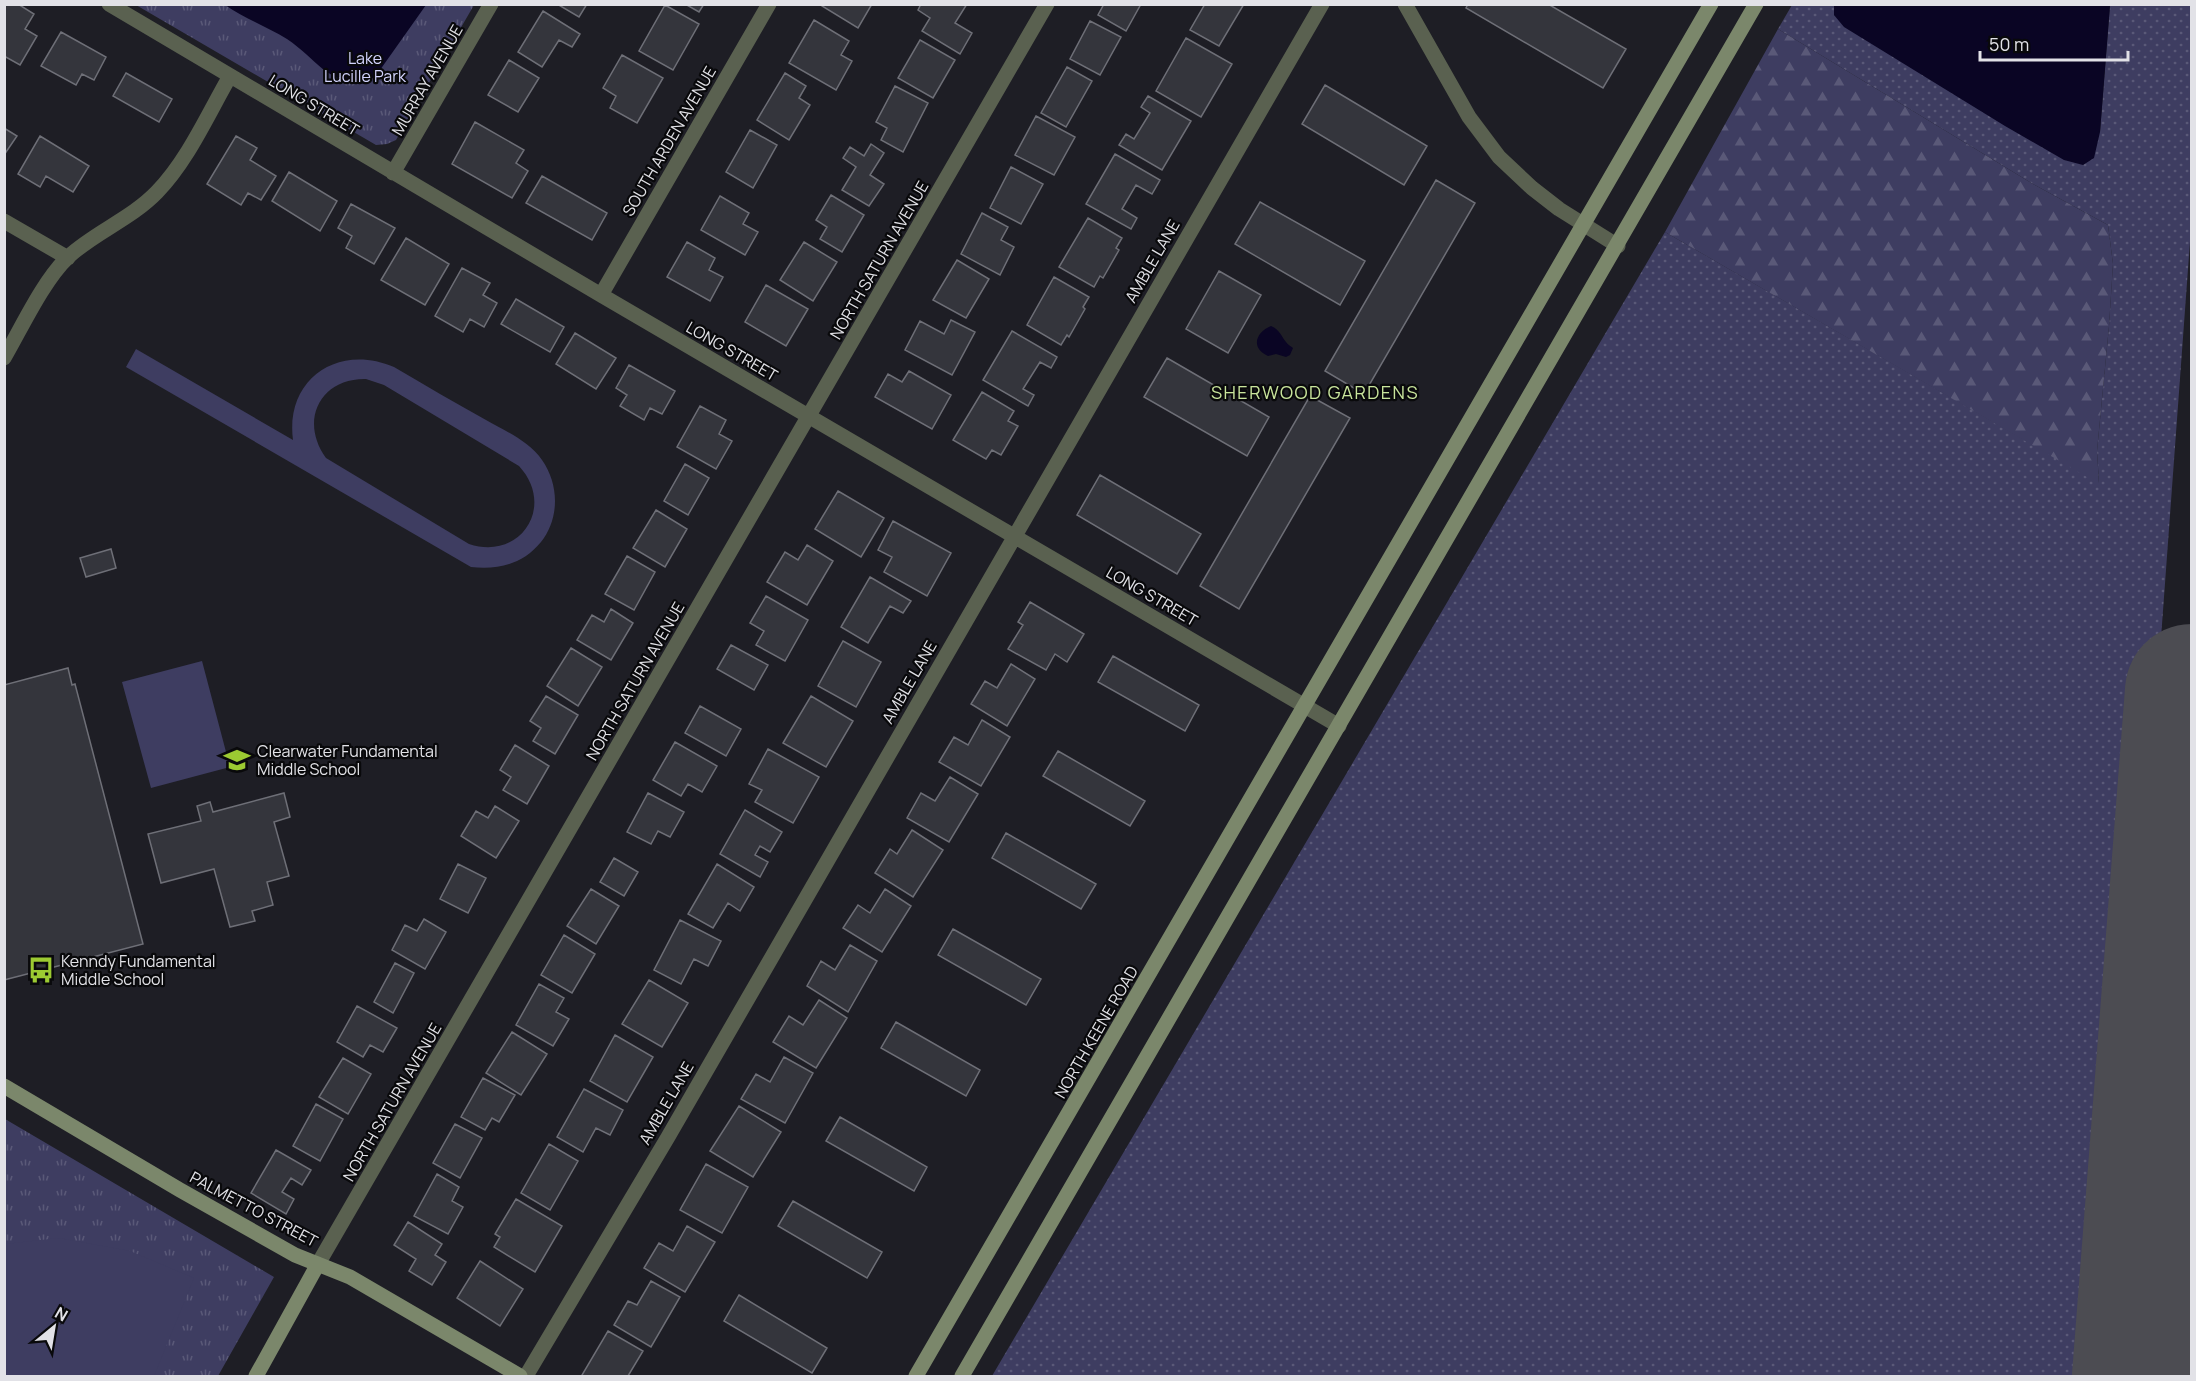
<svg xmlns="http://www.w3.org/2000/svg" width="2196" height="1381" font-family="Manrope,sans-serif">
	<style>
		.grass { fill: url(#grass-dots) }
		.forest { fill: url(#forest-firs) }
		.park { fill: url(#park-tufts) }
		.pitch { fill: #3e3d61; fill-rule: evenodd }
		.water { fill: #0a0524 }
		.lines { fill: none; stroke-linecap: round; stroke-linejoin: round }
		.taxiway { stroke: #4c4c52; stroke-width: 54 }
		.runway { stroke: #4c4c52; stroke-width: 134 }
		.building { fill: #34353c; stroke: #6e6f77; stroke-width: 1.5 }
		.street { stroke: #5a6150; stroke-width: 15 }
		.secondary { stroke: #7b876b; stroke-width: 15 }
		.labels { text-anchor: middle; stroke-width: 4.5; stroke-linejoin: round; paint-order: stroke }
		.park-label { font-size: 16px; fill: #d2d3fc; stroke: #09090b }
		.street-label { font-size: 16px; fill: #e2e2e7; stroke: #09090b }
		.poi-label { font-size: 16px; fill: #e2e2e7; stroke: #09090b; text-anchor: start }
		.neighbourhood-label { font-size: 18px; letter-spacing: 1.5px; fill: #c9e59c; stroke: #09090b }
	</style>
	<defs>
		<pattern id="grass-dots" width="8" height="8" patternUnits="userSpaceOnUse" patternTransform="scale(1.5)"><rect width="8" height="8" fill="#3e3d61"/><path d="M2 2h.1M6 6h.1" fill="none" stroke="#5a5978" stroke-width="1.8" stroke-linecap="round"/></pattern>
		<pattern id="forest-firs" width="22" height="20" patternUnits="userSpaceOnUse" patternTransform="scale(1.5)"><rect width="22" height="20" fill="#3e3d61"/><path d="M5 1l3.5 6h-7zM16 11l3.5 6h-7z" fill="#5a5978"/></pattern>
		<pattern id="park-tufts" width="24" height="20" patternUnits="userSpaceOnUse" patternTransform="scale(1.5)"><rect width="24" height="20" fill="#3e3d61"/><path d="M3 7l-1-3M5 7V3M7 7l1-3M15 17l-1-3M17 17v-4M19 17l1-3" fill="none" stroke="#5a5978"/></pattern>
	</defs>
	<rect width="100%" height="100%" fill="#1e1e25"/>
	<path class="grass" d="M1792 5H1834V15L2100 132 2110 5H2191V228L2107 1376H992L1665 232 2099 483 2097 451 2109 326 2113 264 2108 225 2033 184 1778 29Z
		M2191 1154 2192 1221H2191L2187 1214Z
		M2191 1307V1376H2175L2179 1327Z"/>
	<path class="forest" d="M1778 29 2033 184 2108 225 2113 264 2109 326 2097 451 2099 484 1665 232Z"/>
	<path class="park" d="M136 5H474L396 140 387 144 376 145Z
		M5 1119 274 1277 218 1376H5Z"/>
	<path class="pitch" d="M136 349 293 440C285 379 338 343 394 367 425 385 455 403 486 420 505 431 529 441 542 460 559 484 560 518 541 542 523 564 499 570 471 567L126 367ZM366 379 384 385 519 466C556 506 521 561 469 544L326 458C299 421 320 378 366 379Z
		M202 661 230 767 151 788 122 682Z
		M59 1238 130 1251 194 1278 154 1376H5V1244Z"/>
	<path class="water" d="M225 5H426L380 70 367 84C325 83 317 59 287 39 267 27 244 18 225 5Z
		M1834 5H2110L2100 132 2094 158 2083 165 2064 160 2005 126 1844 27 1834 15Z
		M1271 326C1280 330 1281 336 1286 342 1288 345 1291 346 1293 348L1290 355 1286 357 1276 354 1268 356C1250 348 1256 332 1271 326Z"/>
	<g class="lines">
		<path class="taxiway" d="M2147 1267 2192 1270"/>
		<path class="runway" d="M2139 1376 2192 691"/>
	</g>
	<path class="building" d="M4 4H18L34 14 25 29 37 36 20 65 4 56Z
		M557 4H587L579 17Z
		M685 4H704L699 12Z
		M823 4H872L858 28 822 6Z
		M921 4H967L955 23 972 33 960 54 922 31 930 18 918 10Z
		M1104 4H1141L1126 31 1098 15Z
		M1205 4H1244L1219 46 1190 30Z
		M1468 4H1548L1626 49 1603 88 1466 8Z
		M665 5 699 24 673 70 639 51Z
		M543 11 580 34 572 47 559 40 542 67 518 52Z
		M814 20 849 41 841 55 852 61 836 90 789 63Z
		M1090 21 1121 37 1100 75 1070 59Z
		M61 32 106 57 94 80 82 74 76 85 41 66Z
		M1186 38 1232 64 1201 117 1156 91Z
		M920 40 955 60 933 98 898 78Z
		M622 55 663 78 637 123 610 108 616 96 603 88Z
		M509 60 539 78 518 112 488 95Z
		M1067 67 1092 81 1066 127 1041 113Z
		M126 73 172 99 159 122 113 96Z
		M785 73 806 86 799 98 810 105 789 140 757 120Z
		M1325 85 1427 146 1404 185 1302 124Z
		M895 86 928 103 903 152 881 140 887 128 876 122Z
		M1148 96 1191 121 1162 170 1119 145 1126 134 1134 139 1150 113 1141 107Z
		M1036 116 1075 137 1054 175 1015 155Z
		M475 122 524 150 516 163 528 171 512 198 452 164Z
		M4 128 17 136 4 155Z
		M750 130 777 145 753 188 726 172Z
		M40 136 89 166 73 192 46 176 40 187 18 174Z
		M236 136 257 148 250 160 276 176 261 200 248 193 241 205 207 184Z
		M871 144 884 153 870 175 884 184 869 206 842 190 856 167 843 158 850 147 864 156Z
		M1115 154 1160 180 1152 194 1136 185 1122 209 1137 218 1131 229 1086 204Z
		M1011 167 1043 184 1021 224 990 208Z
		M289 172 337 201 320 231 272 201Z
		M542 176 607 213 592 240 526 203Z
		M1436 180 1475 203 1364 394 1325 371Z
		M831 195 864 215 842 252 820 239 827 227 816 220Z
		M720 196 749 213 743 224 758 232 745 255 701 230Z
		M1260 202 1365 261 1340 305 1235 244Z
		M351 204 395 228 374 264 346 248 352 236 338 228Z
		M982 213 1008 227 1001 240 1014 247 1000 275 961 254Z
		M1088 218 1122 238 1116 248 1119 250 1103 278 1100 276 1094 287 1059 267Z
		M406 238 449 264 425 305 381 280Z
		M687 242 715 258 709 270 723 277 710 301 667 277Z
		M804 242 837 262 813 301 780 280Z
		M957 260 989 279 966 318 933 300Z
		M462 268 490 283 483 295 497 303 484 327 470 319 463 332 435 316Z
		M1219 271 1261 295 1228 353 1186 329Z
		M1054 277 1089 297 1083 307 1085 309 1069 337 1067 335 1061 345 1027 325Z
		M766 285 808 309 786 346 745 322Z
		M516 299 564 327 550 352 501 324Z
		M951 320 975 332 952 375 905 350 920 321 944 334Z
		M1012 331 1057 357 1051 368 1040 362 1023 389 1034 395 1028 406 983 380Z
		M575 333 616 358 596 389 556 364Z
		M1167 358 1269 417 1247 456 1144 397Z
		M629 365 675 391 662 414 650 408 644 420 620 406 627 395 616 388Z
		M909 371 951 395 932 429 875 397 888 374 902 382Z
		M982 392 1014 411 1008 421 1018 426 1001 455 992 450 986 459 953 440Z
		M1310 396 1350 418 1239 609 1200 586Z
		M700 406 726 420 719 434 732 441 716 469 677 447Z
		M685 464 709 478 688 515 664 501Z
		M1100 475 1201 534 1177 574 1077 515Z
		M838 491 884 518 861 557 815 529Z
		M656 510 687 529 665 567 633 548Z
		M893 521 951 553 927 596 884 572 892 557 878 550Z
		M807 545 833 561 807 605 767 582 785 552 798 560Z
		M111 549 116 568 86 577 80 558Z
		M627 556 655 572 634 610 605 594Z
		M870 577 911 601 903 613 890 606 868 643 841 627Z
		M766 596 808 620 785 661 756 645 764 631 750 623Z
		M1030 602 1084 634 1067 662 1055 654 1046 670 1008 649 1023 625 1018 622Z
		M611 609 633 623 611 660 577 640 592 615 604 622Z
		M843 641 881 662 856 707 818 686Z
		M731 645 768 665 754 690 717 669Z
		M571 648 602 667 578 706 547 686Z
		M1113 656 1199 705 1185 731 1098 682Z
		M1011 664 1035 679 1007 726 971 704 985 681 997 688Z
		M68 668 72 685 75 684 143 944 4 980V685Z
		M546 696 578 715 555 754 533 741 541 728 530 721Z
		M811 696 853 721 826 767 783 743Z
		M700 706 741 729 726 756 685 733Z
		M982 720 1010 737 981 786 939 762 954 737 968 745Z
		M675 742 717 766 702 792 688 784 681 796 653 780Z
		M515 745 549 766 527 804 503 790 511 777 500 770Z
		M768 749 819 777 793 823 755 802 762 790 749 784Z
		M1058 751 1145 801 1130 826 1043 776Z
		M950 777 978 794 949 842 907 818 921 793 935 801Z
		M284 793 290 817 274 822 289 876 267 882 273 905 252 911 255 921 230 927 214 869 161 883 148 834 201 821 197 806 210 802 213 812Z
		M648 793 684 812 670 837 658 831 651 844 627 832Z
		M495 806 519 821 496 858 461 836 476 811 488 818Z
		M745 810 782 832 770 852 760 846 755 855 768 862 760 877 720 854Z
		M912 830 943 850 913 897 875 873 890 849 897 854Z
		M1006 833 1096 884 1081 909 992 858Z
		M614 858 638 872 624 896 600 882Z
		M458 864 486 878 468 913 440 899Z
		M717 864 754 887 740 911 728 903 713 928 688 914Z
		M591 889 619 906 596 944 567 926Z
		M885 889 911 906 882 952 843 928 858 905 870 913Z
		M424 919 446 932 425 969 392 950 405 925 417 931Z
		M680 920 721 941 708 966 694 959 681 984 654 970Z
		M953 929 1041 979 1026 1005 938 955Z
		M564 935 595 954 572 993 541 975Z
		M850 945 877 961 848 1012 807 986 821 961 835 970Z
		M395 963 414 973 393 1013 374 1002Z
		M649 980 688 1003 662 1047 622 1024Z
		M539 984 564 998 556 1012 569 1019 553 1046 516 1025Z
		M819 1000 847 1018 816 1068 773 1042 789 1016 803 1025Z
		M357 1006 397 1028 383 1052 370 1045 363 1057 337 1042Z
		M896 1022 980 1070 966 1096 881 1048Z
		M512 1032 547 1054 521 1095 486 1073Z
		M615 1035 653 1057 627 1102 590 1081Z
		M784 1057 813 1073 785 1123 741 1099 756 1074 770 1082Z
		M343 1058 371 1074 348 1114 319 1097Z
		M483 1078 515 1095 499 1122 492 1118 485 1130 461 1117Z
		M584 1089 623 1110 610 1135 596 1128 583 1152 557 1137Z
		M316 1104 343 1119 320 1161 293 1146Z
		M739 1106 781 1132 753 1177 710 1151Z
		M840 1117 927 1167 914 1191 826 1141Z
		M455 1124 482 1138 460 1178 433 1163Z
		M549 1144 578 1161 550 1210 521 1193Z
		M276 1150 311 1170 302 1185 291 1178 282 1192 294 1199 286 1214 251 1193Z
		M706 1164 748 1187 722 1233 680 1210Z
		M437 1174 459 1187 452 1201 463 1207 448 1234 414 1216Z
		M516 1199 562 1226 535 1272 494 1247 500 1237 495 1234Z
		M793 1201 882 1252 867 1278 778 1226Z
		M408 1222 442 1244 435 1255 446 1262 432 1285 409 1271 416 1259 394 1245Z
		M687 1226 715 1242 685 1292 644 1268 659 1243 673 1251Z
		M480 1261 523 1289 500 1326 457 1298Z
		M651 1281 680 1297 651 1347 614 1325 628 1301 637 1305Z
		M739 1295 827 1348 812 1373 724 1321Z
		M608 1331 643 1351 628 1376H585L582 1375Z"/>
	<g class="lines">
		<path class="street" d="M109 4 601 295 1339 726
			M1405 4 1469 117 1499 157 1532 188 1559 209 1618 246
			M393 173 491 4
			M4 221 68 258
			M601 295 769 4
			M4 358C22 327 43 281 68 257 95 232 131 219 157 192 188 160 208 114 230 76
			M318 1264 1047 4
			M526 1376 668 1137 1322 4"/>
		<path class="secondary" d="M4 1086 180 1190 295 1255 350 1277 520 1376
			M256 1376 318 1264
			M916 1376 1711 4
			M962 1376 1756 4"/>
	</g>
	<defs>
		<g id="school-bare" transform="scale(2.07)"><path d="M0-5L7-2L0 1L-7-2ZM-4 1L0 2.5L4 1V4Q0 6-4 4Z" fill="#9cca32" stroke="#09090b" stroke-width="2.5" paint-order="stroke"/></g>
		<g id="bus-bare" transform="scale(2.07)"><path d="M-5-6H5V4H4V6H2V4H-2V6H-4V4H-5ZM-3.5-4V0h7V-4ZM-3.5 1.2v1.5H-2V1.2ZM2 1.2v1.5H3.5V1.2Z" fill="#9cca32" stroke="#09090b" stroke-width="2.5" paint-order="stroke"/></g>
	</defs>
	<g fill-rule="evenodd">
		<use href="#school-bare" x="237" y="760"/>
		<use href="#bus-bare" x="41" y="970"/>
	</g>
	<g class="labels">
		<g class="park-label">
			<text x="365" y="64">Lake<tspan x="365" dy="18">Lucille Park</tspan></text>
		</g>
		<g class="street-label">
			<text transform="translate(427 80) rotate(-60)" y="6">MURRAY AVENUE</text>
			<text transform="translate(314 105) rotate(31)" y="6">LONG STREET</text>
			<text transform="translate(669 141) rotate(-60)" y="6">SOUTH ARDEN AVENUE</text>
			<text transform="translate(879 260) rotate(-60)" y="6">NORTH SATURN AVENUE</text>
			<text transform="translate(1152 261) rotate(-60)" y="6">AMBLE LANE</text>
			<text transform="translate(732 351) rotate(30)" y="6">LONG STREET</text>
			<text transform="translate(1152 596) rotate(30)" y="6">LONG STREET</text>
			<text transform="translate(635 681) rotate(-60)" y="6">NORTH SATURN AVENUE</text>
			<text transform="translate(909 682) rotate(-60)" y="6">AMBLE LANE</text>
			<text transform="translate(1096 1032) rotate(-60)" y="6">NORTH KEENE ROAD</text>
			<text transform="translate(392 1102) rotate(-60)" y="6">NORTH SATURN AVENUE</text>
			<text transform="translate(666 1103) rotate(-60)" y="6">AMBLE LANE</text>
			<text transform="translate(254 1209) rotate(28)" y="6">PALMETTO STREET</text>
		</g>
		<g class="poi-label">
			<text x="257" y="757">Clearwater Fundamental<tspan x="257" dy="18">Middle School</tspan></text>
			<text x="61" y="967">Kenndy Fundamental<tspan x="61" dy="18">Middle School</tspan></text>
		</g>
		<g class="neighbourhood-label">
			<text x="1315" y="399">SHERWOOD GARDENS</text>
		</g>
	</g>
	<rect width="2196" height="1381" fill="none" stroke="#e2e2e7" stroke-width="12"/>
	<g transform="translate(54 1327) rotate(30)" stroke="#09090b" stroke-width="4.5" paint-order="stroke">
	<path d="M0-4.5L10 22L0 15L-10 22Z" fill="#e2e2e7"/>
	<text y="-9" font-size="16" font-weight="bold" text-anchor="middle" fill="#e2e2e7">N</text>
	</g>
	<path d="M1980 51v9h148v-9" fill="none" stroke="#e2e2e7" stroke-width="3"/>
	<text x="1989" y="51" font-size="18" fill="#e2e2e7" stroke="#09090b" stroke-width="4.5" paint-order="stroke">50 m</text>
</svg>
